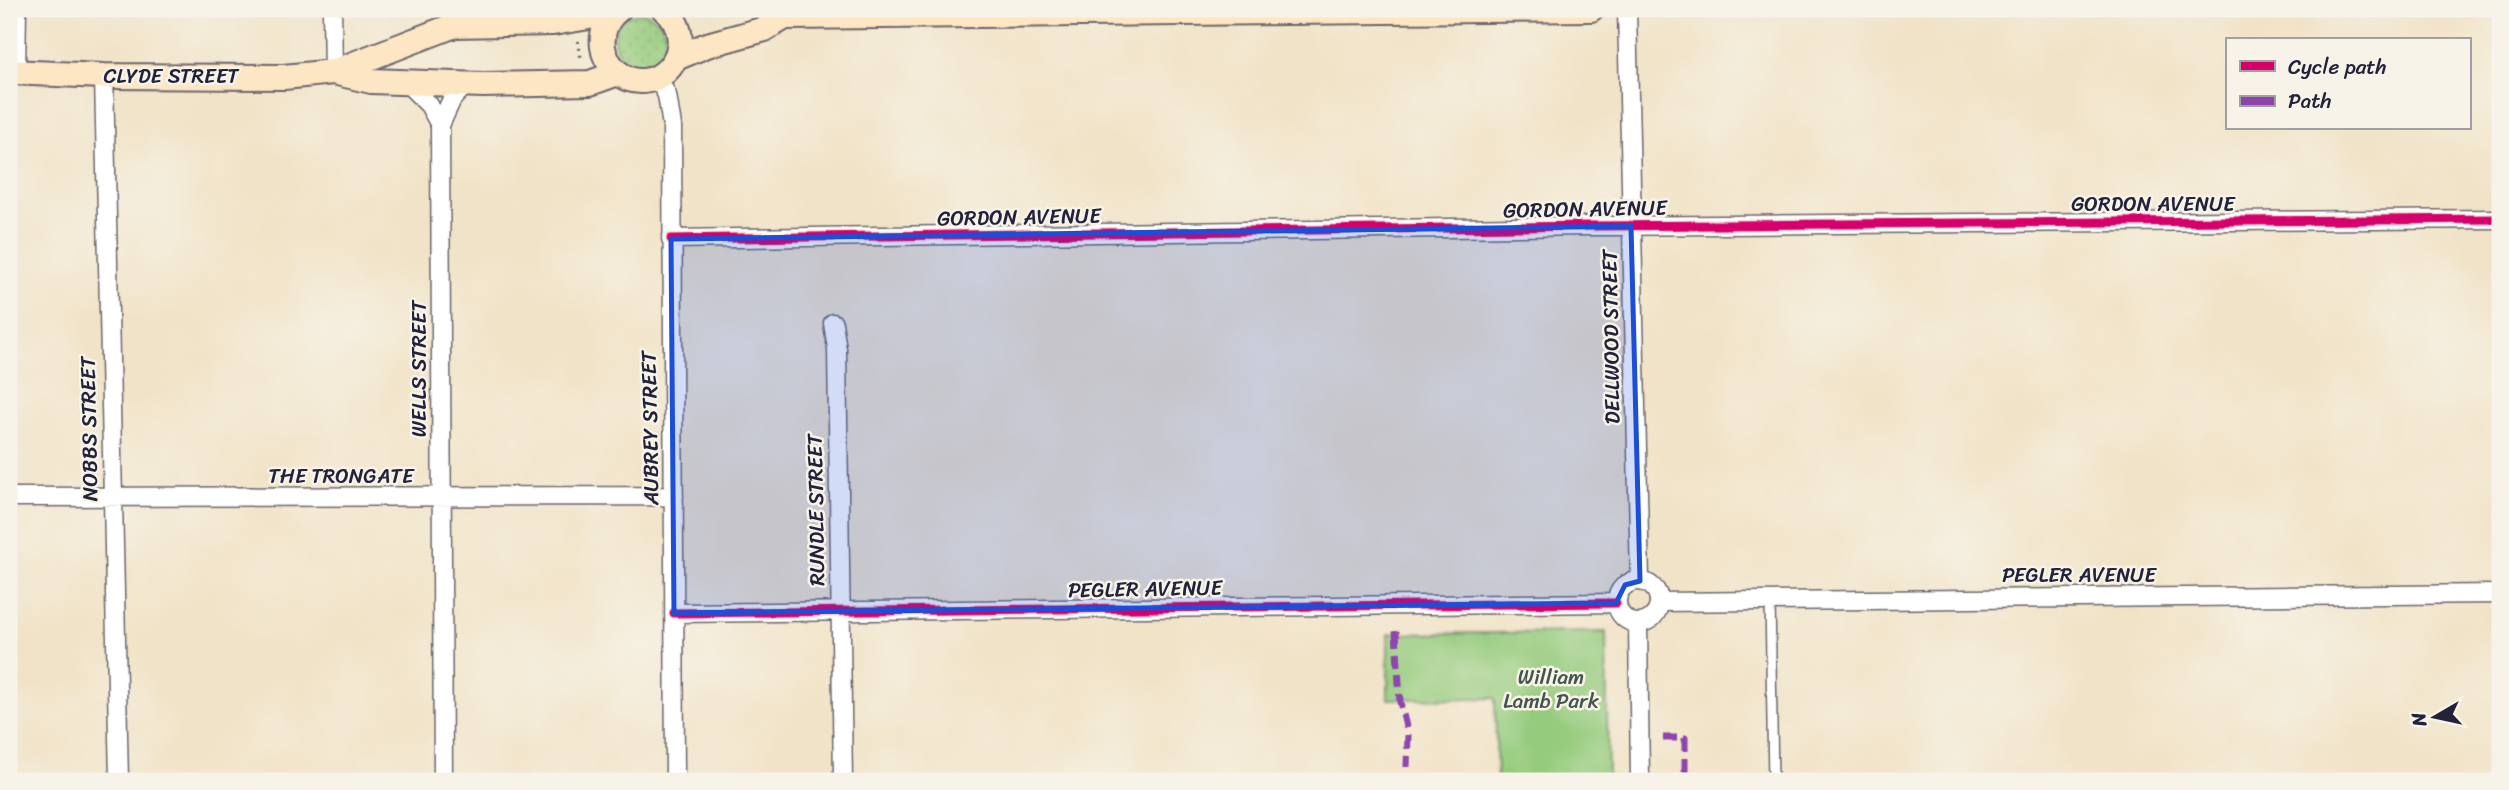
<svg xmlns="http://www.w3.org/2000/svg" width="2509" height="790" font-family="Sriracha,sans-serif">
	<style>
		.grass { fill: url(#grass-dots); stroke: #5c765c; stroke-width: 2 }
		.green { fill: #95cb7d; stroke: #5c765c; stroke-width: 2 }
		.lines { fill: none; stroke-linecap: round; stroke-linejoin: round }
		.lane-casing { stroke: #6a666c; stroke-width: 12 }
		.street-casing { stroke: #6a666c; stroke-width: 21 }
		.secondary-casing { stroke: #6a666c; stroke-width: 28 }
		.path { stroke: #6a666c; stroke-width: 3.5; stroke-dasharray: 2 5; stroke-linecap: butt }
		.lane { stroke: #fff; stroke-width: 9 }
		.street { stroke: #fff; stroke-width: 18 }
		.secondary { stroke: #fce6c4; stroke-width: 24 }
		.quiet { stroke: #8e44ad; stroke-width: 7; stroke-dasharray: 14 7; stroke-linecap: butt }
		.cycleway-casing { stroke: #f7f3e8; stroke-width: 13 }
		.cycleway { stroke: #d6006c; stroke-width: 9 }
		.marked { fill: #1d4ed8; fill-opacity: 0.2; stroke: #1d4ed8; stroke-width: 5; stroke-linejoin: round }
		.labels { text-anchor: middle; stroke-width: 5; stroke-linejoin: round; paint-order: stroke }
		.street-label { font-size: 21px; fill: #22223b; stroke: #f7f3e8 }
		.park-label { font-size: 21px; fill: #44554f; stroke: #f7f3e8 }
	</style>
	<defs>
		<pattern id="grass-dots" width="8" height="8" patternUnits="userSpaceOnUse" patternTransform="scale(1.75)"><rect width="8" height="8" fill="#95cb7d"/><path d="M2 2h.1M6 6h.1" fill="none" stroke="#80ae6d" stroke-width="1.8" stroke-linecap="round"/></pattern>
	</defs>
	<rect width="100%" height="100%" fill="#f7f3e8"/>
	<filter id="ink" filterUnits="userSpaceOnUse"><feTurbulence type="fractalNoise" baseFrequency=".0143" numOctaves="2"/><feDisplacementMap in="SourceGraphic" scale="14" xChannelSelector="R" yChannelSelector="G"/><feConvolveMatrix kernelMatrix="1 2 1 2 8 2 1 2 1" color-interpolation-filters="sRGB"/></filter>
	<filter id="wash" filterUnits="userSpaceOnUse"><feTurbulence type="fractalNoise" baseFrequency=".00686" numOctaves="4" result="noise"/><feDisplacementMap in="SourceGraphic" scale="28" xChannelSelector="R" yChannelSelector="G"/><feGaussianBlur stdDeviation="1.57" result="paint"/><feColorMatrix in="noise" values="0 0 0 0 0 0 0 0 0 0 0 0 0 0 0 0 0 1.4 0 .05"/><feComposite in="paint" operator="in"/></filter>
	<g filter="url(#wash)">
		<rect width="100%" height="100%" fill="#f1e3c7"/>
		<path class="grass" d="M614 39a26 26 0 1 1 52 0a26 26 0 1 1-52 0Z"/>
		<path class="green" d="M1606 632 1608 781H1497L1495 698 1388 699V634Z"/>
	</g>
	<g filter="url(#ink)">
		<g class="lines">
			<g class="lane-casing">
				<path id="lane" d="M1770 600 1773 781"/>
			</g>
			<g class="street-casing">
				<path id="street" d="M332 9 333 72
					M1627 9 1640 581
					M16 73 17 9
					M104 76 119 781
					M657 77 667 95 672 126 675 781
					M407 83 429 105 440 125
					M671 239 1591 226 2500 219
					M833 323 837 349 843 781
					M9 497 674 496
					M1617 602a21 21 0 1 1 42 0a21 21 0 1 1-42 0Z
					M1659 602 2500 594
					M674 613 1616 603
					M1638 623 1640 781
					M443 781 440 125 452 99 466 84"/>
			</g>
			<g class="secondary-casing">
				<path id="secondary" d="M619 9C607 18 601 32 603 47 604 56 609 64 616 71 655 105 706 45 664 9
					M768 9 785 17 1591 9
					M676 58 707 45 765 29 785 17
					M9 72 104 76 284 77 333 72 455 25 553 23 613 13
					M333 72 371 81 483 85 590 83 618 73"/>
			</g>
			<path class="path" d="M578 41 581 58"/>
			<use href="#lane" class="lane"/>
			<use href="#street" class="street"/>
			<use href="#secondary" class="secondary"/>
			<path class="quiet" d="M1396 631 1400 702 1408 735 1407 767
				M1663 738H1685V781"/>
			<g class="cycleway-casing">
				<path id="cycleway" d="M671 239 1591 226 2500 219
					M674 613 1616 603"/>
			</g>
			<use href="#cycleway" class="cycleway"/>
		</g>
	</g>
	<path class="marked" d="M1631 226 1640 581 1625 585 1616 603 674 613 671 239Z"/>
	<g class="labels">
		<g class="street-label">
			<text x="171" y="83">CLYDE STREET</text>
			<text x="2153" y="211">GORDON AVENUE</text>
			<text transform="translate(1585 209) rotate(-1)" y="7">GORDON AVENUE</text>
			<text transform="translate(1019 217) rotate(-1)" y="7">GORDON AVENUE</text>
			<text transform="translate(1611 337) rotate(-91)" y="7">DELLWOOD STREET</text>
			<text transform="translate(419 369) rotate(-90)" y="7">WELLS STREET</text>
			<text transform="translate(650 428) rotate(-91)" y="7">AUBREY STREET</text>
			<text transform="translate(89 429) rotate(-91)" y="7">NOBBS STREET</text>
			<text x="341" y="483">THE TRONGATE</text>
			<text transform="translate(816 510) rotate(-91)" y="7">RUNDLE STREET</text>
			<text x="2079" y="582">PEGLER AVENUE</text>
			<text transform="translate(1145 589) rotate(-1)" y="7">PEGLER AVENUE</text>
		</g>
		<g class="park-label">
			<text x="1551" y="684">William<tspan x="1551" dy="24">Lamb Park</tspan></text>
		</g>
	</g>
	<rect width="2509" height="790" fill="none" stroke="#f7f3e8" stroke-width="35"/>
	<rect x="2226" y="38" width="245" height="91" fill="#f7f3e8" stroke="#a29fa3" stroke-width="2"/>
	<rect x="2240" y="61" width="35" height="10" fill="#d6006c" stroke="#a29fa3" stroke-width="2"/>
	<text x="2288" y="74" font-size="21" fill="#22223b">Cycle path</text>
	<rect x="2240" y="96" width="35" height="10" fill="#8e44ad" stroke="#a29fa3" stroke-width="2"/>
	<text x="2288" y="108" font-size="21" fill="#22223b">Path</text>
	<g transform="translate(2435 717) rotate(261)" stroke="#f7f3e8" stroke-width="5" paint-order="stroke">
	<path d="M0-5L12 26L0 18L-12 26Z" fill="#22223b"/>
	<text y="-10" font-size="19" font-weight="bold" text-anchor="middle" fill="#22223b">N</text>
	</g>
</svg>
